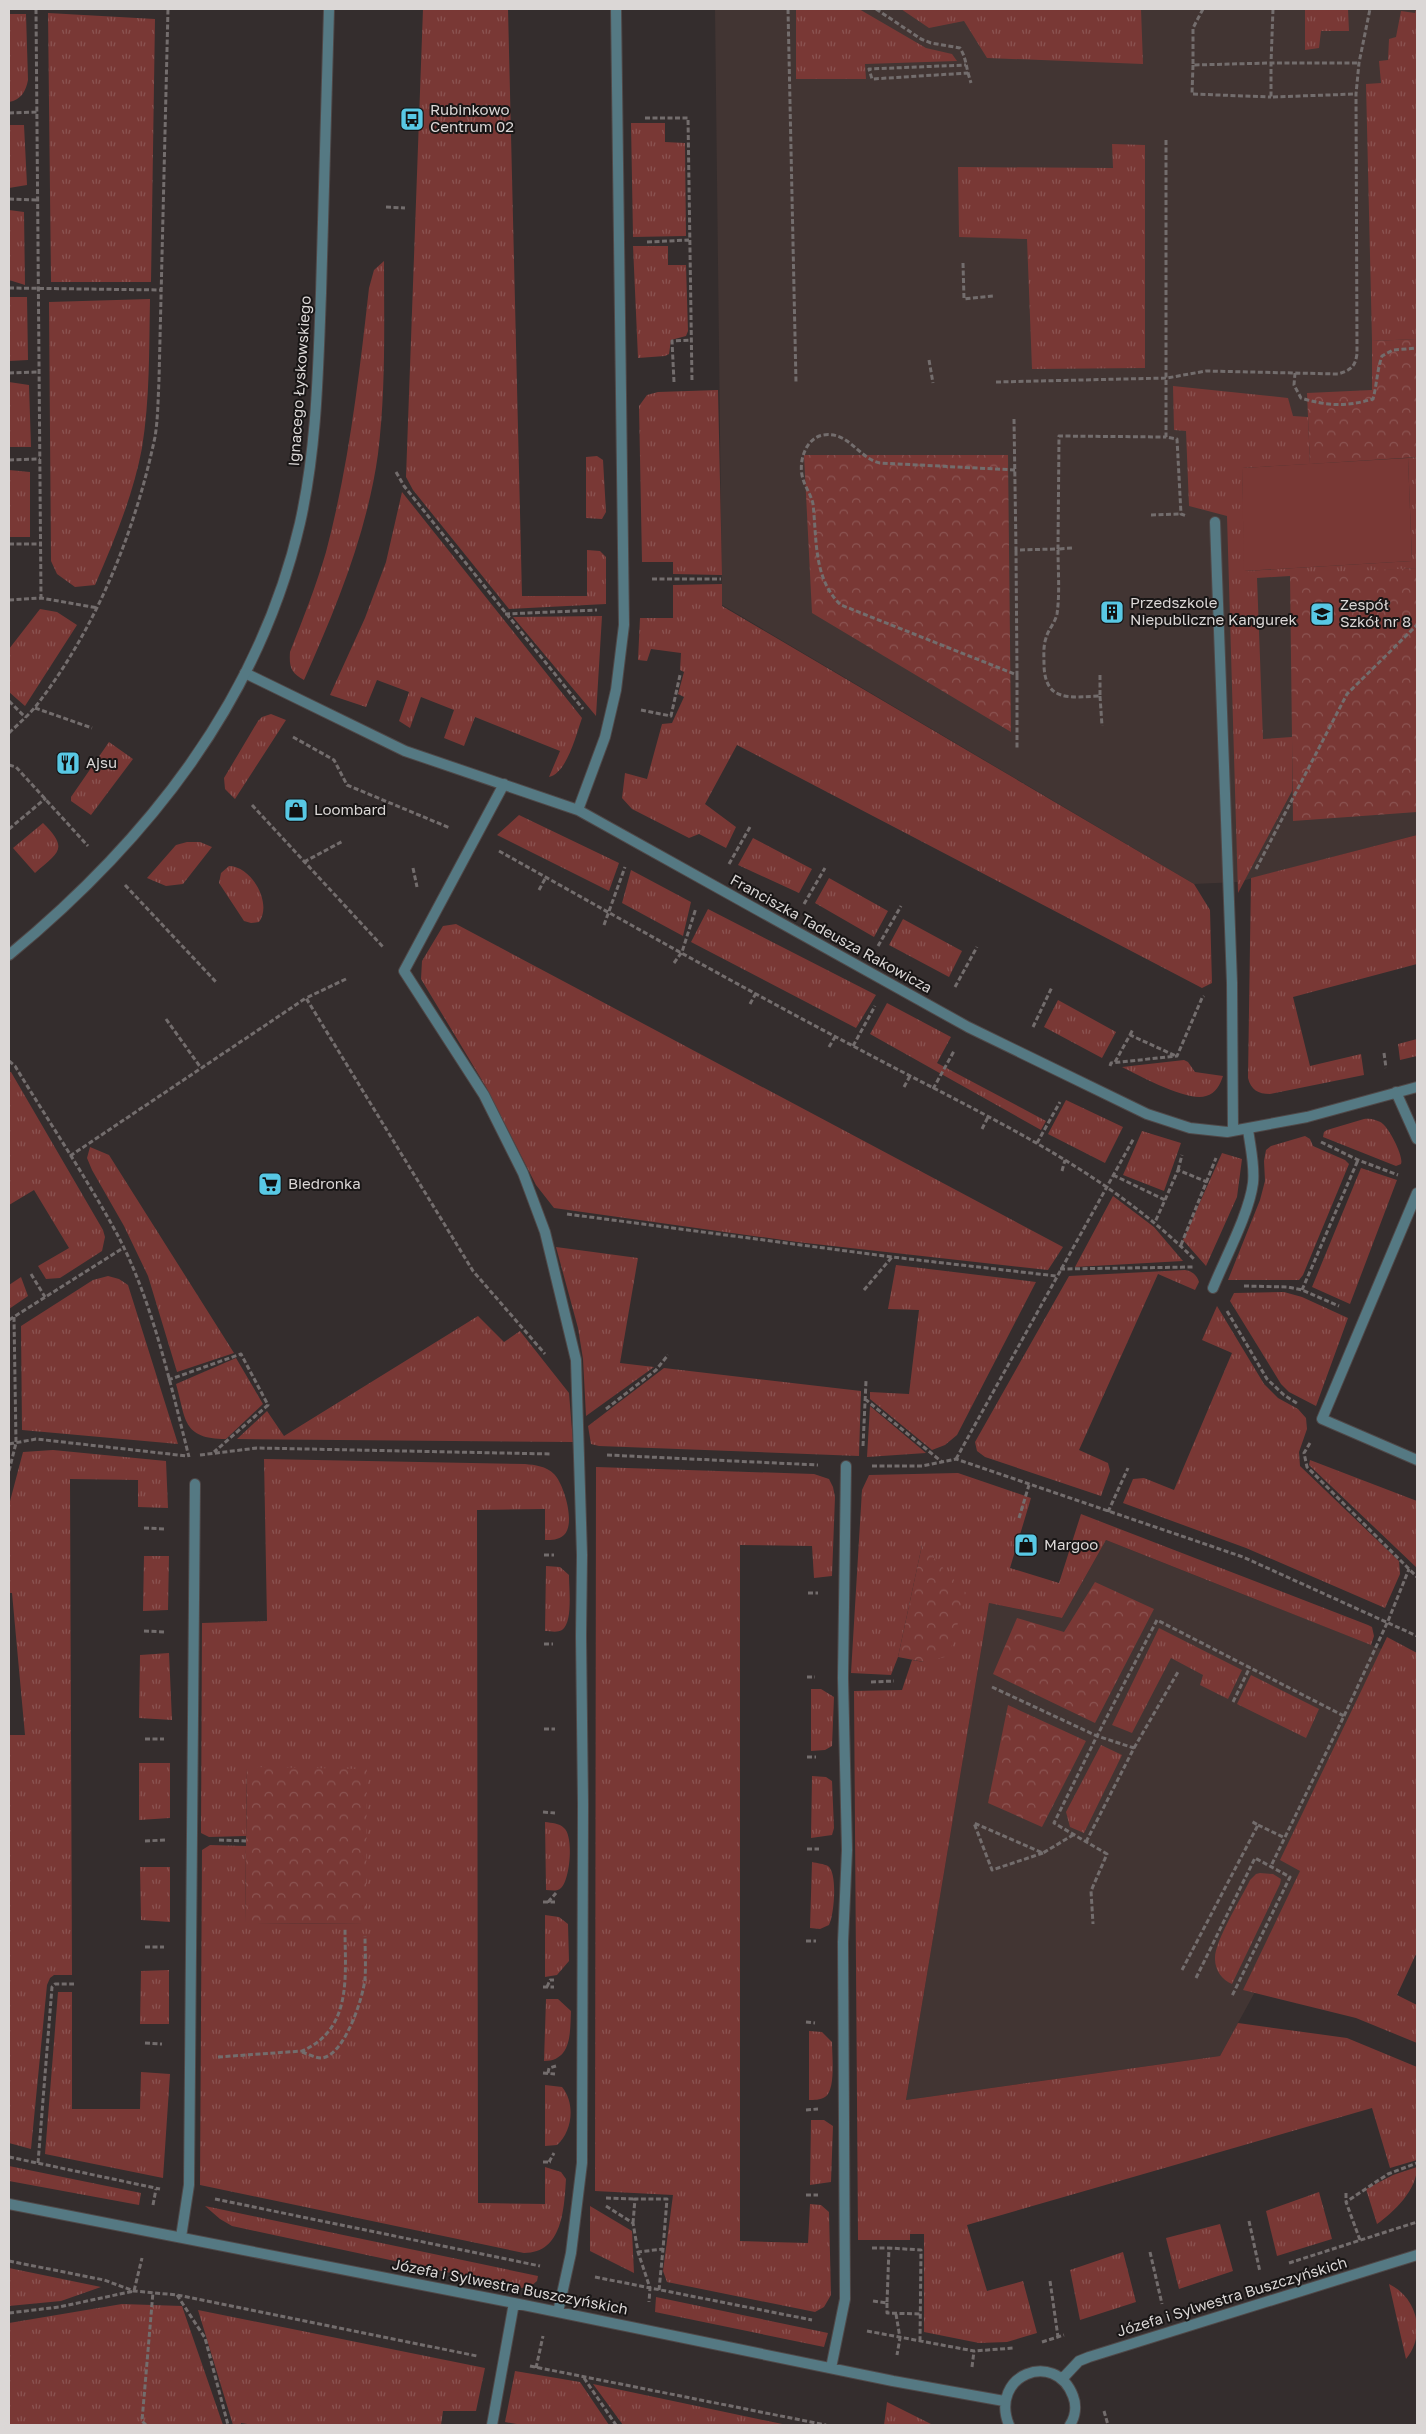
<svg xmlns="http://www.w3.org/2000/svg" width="1426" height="2434" font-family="'Golos Text',sans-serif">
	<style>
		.built { fill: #423533 }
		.grass { fill: url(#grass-tufts) }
		.forest { fill: url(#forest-crowns) }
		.pitch { fill: #793835 }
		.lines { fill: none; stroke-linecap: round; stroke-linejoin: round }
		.minor-casing { stroke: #4f4848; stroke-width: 12 }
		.tertiary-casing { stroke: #4f4848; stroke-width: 12 }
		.path { stroke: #736d6d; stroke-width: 3; stroke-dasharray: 5 2.5; stroke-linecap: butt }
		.minor { stroke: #557983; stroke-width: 10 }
		.tertiary { stroke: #557983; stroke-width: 10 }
		.labels { text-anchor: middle; stroke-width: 4; stroke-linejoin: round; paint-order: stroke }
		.poi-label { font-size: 15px; fill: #dbd7d6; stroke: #191616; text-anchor: start }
		.street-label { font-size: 15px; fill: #dbd7d6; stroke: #191616 }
	</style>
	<defs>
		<pattern id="grass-tufts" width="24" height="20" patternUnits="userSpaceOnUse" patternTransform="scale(1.25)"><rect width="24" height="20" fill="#793835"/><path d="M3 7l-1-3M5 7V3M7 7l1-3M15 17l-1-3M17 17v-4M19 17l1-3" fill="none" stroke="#8b5452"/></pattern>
		<pattern id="forest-crowns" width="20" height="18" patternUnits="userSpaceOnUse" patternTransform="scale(1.25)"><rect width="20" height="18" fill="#793835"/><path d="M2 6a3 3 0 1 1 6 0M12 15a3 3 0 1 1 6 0" fill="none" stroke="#8b5452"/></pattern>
	</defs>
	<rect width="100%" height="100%" fill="#342d2d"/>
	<path class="built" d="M715 9H1417V835L1238 882 1194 884 722 605Z
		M1106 1540 1417 1663V1695L1220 2056 906 2100 989 1603 1062 1618Z"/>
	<path class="grass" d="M423 9H508L522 596H587V550L600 551 606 557V604L509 609 413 490 406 477Z
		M796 9H859L926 48 952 54 957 61 865 64 866 79H796Z
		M901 9H1141L1143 64 987 58 964 21 929 28Z
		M1305 9H1348L1349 31H1321L1319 48 1305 50Z
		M1416 9 1417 339 1372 341 1366 84 1381 83 1379 61 1388 60 1389 39 1396 37 1401 11 1415 13Z
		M48 13 155 19 151 282H51Z
		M9 14H26L28 80C26 91 21 100 9 102Z
		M631 123H665V142L685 143 686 236 633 237Z
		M9 125H24L27 185 9 188Z
		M1112 144 1145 145V368L1032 369 1027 239 959 237 958 167 1113 168Z
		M9 210 24 212 25 285 9 280Z
		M633 246H668V265H686L688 331 686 336 671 340 669 354 665 356 638 358Z
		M384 261C384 325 386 390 378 454 367 533 336 608 304 680 291 673 289 667 290 652 303 619 316 586 326 552 349 465 359 377 369 288L374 270Z
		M9 297H27L28 360 9 361Z
		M150 299C149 349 150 399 142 448 133 496 114 541 95 585L75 587 57 574 51 561 49 302Z
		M9 382 29 385 31 447H9Z
		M1173 386 1288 398 1293 416 1308 417 1310 464 1242 468 1245 571 1412 561 1408 458 1417 457V568L1257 578 1263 739 1292 737V791L1238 893 1227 516 1189 506 1186 431 1174 430Z
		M718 390 722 575 673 574V562H642L639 406 647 395 658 392Z
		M597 456 603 460 606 512 602 519 586 518V457Z
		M9 470 30 472V537H9Z
		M402 492 582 718C576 735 567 773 549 777L560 751 475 717 464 746 444 738 454 710 421 697 410 728 399 721 409 692 377 680 366 707 330 695 365 618 386 562Z
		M722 584V606L1194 884 1210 910 1212 983 1202 988 737 745 705 804 736 827 726 848 699 834 689 838 632 809 622 798 625 773 647 779 662 724 672 723 684 697 678 694 684 672 680 670 681 653 651 649 647 661 638 660 640 618H673V585Z
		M40 609 57 612 77 625 25 706 9 692V649Z
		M602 616 596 716 513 617Z
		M271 714 286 720 235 799 225 789 224 778 258 721 262 717Z
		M109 742 133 759 91 815 71 801V797Z
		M519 815 619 863 609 891 497 835Z
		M43 823C69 849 59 852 35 873L13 848Z
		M1417 835V964L1293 997 1310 1066 1361 1054 1364 1075 1270 1094C1258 1094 1251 1090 1248 1078L1251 878Z
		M753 838 812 869 799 893 738 865Z
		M187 842H200L212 847 183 884 166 886 147 878 176 845Z
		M229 866C251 866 273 903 259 922L251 923 244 921 219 883 221 873Z
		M631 870 691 902 683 936 622 903Z
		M829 878 888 911 874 937 815 903Z
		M708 909 876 995 856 1028 691 942Z
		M903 919 962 951 949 977 889 945Z
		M456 924 1063 1247 1048 1270 797 1242 554 1208 536 1185 486 1087 421 979 422 961 443 926Z
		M1058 1000 1116 1032 1102 1058 1044 1027Z
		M887 1003 951 1037 937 1063 1046 1121 1041 1130 870 1034Z
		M1417 1039V1056L1400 1060 1398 1044Z
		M1184 1060 1188 1062 1195 1072 1223 1076C1220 1085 1216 1093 1206 1096 1187 1102 1140 1076 1122 1067Z
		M9 1072H11L103 1230 105 1237 102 1251 60 1278 46 1279 38 1266 69 1248 34 1190 9 1205Z
		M1066 1100 1123 1127 1105 1163 1048 1134Z
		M1364 1119C1369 1118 1379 1120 1383 1124 1390 1130 1404 1157 1401 1164L1396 1166 1323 1137 1324 1132 1327 1130Z
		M1142 1131 1181 1143 1164 1191 1123 1175Z
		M1305 1136 1310 1139 1313 1146 1345 1160 1349 1164 1303 1275 1299 1280H1228L1260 1200 1265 1181 1264 1161 1266 1150 1271 1146Z
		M90 1147 109 1155 234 1353 177 1372 148 1276 124 1226 92 1170 87 1158Z
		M1222 1153 1242 1159 1237 1197 1206 1266 1183 1240Z
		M1361 1168 1397 1180 1350 1304 1312 1287Z
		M1113 1196 1154 1227 1183 1261 1075 1267Z
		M556 1247 638 1258 620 1363 654 1367 586 1416 583 1359 578 1328Z
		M896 1265 1036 1282 957 1435 945 1445 932 1450 870 1399V1392L909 1394 919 1310 888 1309Z
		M1185 1270C1192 1271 1197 1275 1199 1282L1195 1290 1158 1274 1079 1450 1108 1463 1110 1471 1101 1496 985 1457 977 1451 975 1442 1069 1276Z
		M108 1276 119 1279 128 1285 178 1444 22 1430 21 1326 93 1280Z
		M21 1277 28 1296 9 1309V1285Z
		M1284 1292 1302 1297 1348 1318 1316 1406 1289 1392 1281 1384 1230 1301 1234 1293Z
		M1217 1306 1264 1384 1278 1398 1298 1409 1306 1418 1307 1429 1299 1452 1300 1466 1399 1561 1400 1574 1385 1608 1246 1548 1123 1503 1133 1479 1144 1478 1174 1490 1232 1353 1202 1340Z
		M478 1316 504 1342 520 1331 569 1393 573 1442 237 1439 267 1411 284 1436Z
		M236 1358 263 1404 226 1439C182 1439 186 1419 176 1384Z
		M664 1368 861 1391 859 1456 599 1446 591 1444 588 1426Z
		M870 1406 926 1453 867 1457Z
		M53 1450 166 1461 168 1508 138 1507V1480L70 1479 72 1975H54L50 1978 47 1985 31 2149 9 2143V1735H25L12 1593H9V1505L23 1452Z
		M264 1459 525 1464C535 1465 546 1466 554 1474 564 1484 576 1524 564 1535 558 1540 552 1540 545 1540V1509L477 1510 478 2203 545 2204V2167L561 2172 566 2179C564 2208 563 2253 524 2253L200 2185 202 1850 210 1845 246 1846 245 1923 365 1924 247 1767 246 1836 209 1837 201 1833 202 1623 267 1621Z
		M1310 1460 1417 1501V1568L1309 1465Z
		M596 1467 814 1474 829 1479 833 1487 835 1497 832 1576 814 1578 812 1546 740 1545V2241L808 2243 810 2204 821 2205 829 2212 831 2295 824 2307 815 2312 667 2282 663 2271 673 2195 595 2191Z
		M958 1473 1031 1498 1010 1568 1059 1583 1081 1514 1368 1625 1372 1627 1374 1636 1371 1645 1106 1540 1062 1618 989 1603 906 2100 1220 2056 1238 2023 1347 2038 1417 2067V2160L1390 2168 1372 2108 967 2225 987 2291 1023 2281 1037 2333 1007 2342 979 2343 924 2332V2234H910V2240H858L854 1691 902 1690 912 1660 924 1662 922 1545 898 1657 891 1675 851 1673 862 1490 869 1475Z
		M144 1556H169L168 1610 143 1611Z
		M546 1566 560 1567 569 1575C569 1589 573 1623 562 1630 557 1633 550 1631 545 1631Z
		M1159 1628 1242 1670 1228 1699 1200 1685 1203 1675 1171 1658 1132 1733 1112 1725Z
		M1387 1637 1417 1653V1952L1397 1995 1417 2005V2043L1356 2018 1243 1990 1300 1871 1280 1860Z
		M169 1653 172 1720 139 1718 140 1655Z
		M1251 1675 1319 1709 1306 1738 1237 1704Z
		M811 1689H821L834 1697 832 1746 825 1750 811 1751Z
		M1101 1745 1122 1755 1084 1833 1070 1827 1066 1812Z
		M139 1763H170V1818L139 1820Z
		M812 1776 826 1777 832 1781 834 1828 832 1835 811 1838Z
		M545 1822C552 1823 559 1823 564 1828 574 1836 570 1880 561 1888 557 1892 551 1890 546 1890Z
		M812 1862C817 1863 824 1864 828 1866 838 1873 834 1916 829 1925L820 1929 810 1928Z
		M140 1867H170V1922L141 1920Z
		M1260 1873 1273 1874 1281 1879 1280 1884 1232 1984C1222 1980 1215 1970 1215 1959 1214 1942 1242 1897 1250 1880L1256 1874Z
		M545 1915 559 1917 568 1924 569 1961 557 1975 545 1977Z
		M169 1970V2024H140L141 1971Z
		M58 1992H72V2109H140L141 2072 170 2074 163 2178 45 2154Z
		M546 1999H558L571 2011C570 2032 572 2061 544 2061Z
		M809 2031 822 2032 832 2042C832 2055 836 2090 825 2097 820 2100 814 2100 809 2100Z
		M545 2085 562 2087C576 2104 572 2132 557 2145L545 2146Z
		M811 2120H824L833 2126 831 2182 810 2185Z
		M9 2166 141 2193 139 2205 9 2181Z
		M1417 2167C1417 2190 1394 2212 1377 2224L1366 2189 1393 2175Z
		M1319 2192 1332 2239 1277 2256 1266 2211Z
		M205 2206 538 2276 537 2281 530 2287 520 2288 232 2226 220 2219Z
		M590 2206 632 2231 634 2273 590 2251Z
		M1220 2224 1233 2271 1179 2289 1166 2238Z
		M1123 2252 1136 2302 1080 2320 1070 2270Z
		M9 2268 101 2287 61 2301 9 2306Z
		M1389 2284C1418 2298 1426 2335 1406 2359Z
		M656 2297 828 2333 824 2347 655 2312Z
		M122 2304 182 2306 223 2425H9V2323Z
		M198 2310 485 2368 476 2411H443L441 2425H253L241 2423V2425H233Z
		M515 2371 580 2382 609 2425H522L505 2422Z
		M593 2384 787 2425H623Z
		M887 2402 933 2425H884Z"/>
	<path class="forest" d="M1417 339V457L1310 464 1307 393 1372 390V341Z
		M804 455H1008L1011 732 812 613Z
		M1417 568V812L1293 821 1290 574Z
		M922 1545 966 1593 949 1656 924 1662 898 1657Z
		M1095 1582 1154 1609 1095 1723 993 1674 1017 1618 1064 1632Z
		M1008 1705 1086 1741 1042 1827 988 1803Z
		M247 1767 367 1769 366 1924 245 1923Z"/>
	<path class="pitch" d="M1408 458 1412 561 1244 571 1242 468Z"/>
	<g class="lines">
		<g class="minor-casing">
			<path id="minor" d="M1215 522 1232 983 1233 1131
				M245 673 405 751 578 810 968 1027 1147 1114 1190 1128 1227 1132 1307 1117 1417 1087
				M504 784 404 971 484 1095 523 1173 545 1232 576 1360 582 1555 581 1636 583 1804 582 2163 571 2253 558 2312
				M578 810 605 737 616 690 624 625 616 9
				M1396 1092 1417 1139
				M1417 1193 1322 1419 1417 1460
				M1213 1288C1225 1258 1249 1214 1253 1183 1255 1165 1250 1146 1248 1129
				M9 2204 514 2303 893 2381 1004 2401
				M181 2237 189 2185 195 1484
				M831 2368 845 2299 843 1942 847 1850 843 1678 846 1466
				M1062 2379 1079 2361 1089 2357 1417 2255
				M492 2425 514 2303
				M1009 2425C989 2375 1055 2349 1073 2396 1077 2406 1075 2417 1070 2425"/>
		</g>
		<g class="tertiary-casing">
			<path id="tertiary" d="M9 955C147 841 259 701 300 523 317 447 318 370 321 293 324 198 327 103 329 9"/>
		</g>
		<path class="path" d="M36 9 41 598
			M788 9 796 383
			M876 9 921 39 931 43 960 48C965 56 966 64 968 73L872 79 869 69 966 65
			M1203 9 1193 28V65L1271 63V97L1356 94
			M1273 9 1271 63H1359
			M1193 65 1192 94 1271 97
			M968 73 971 83
			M9 113 38 112
			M645 118H688L692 382
			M1166 140V437L1177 439 1181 514 1187 516
			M9 199 38 200
			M386 207 405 208
			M647 242 689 240
			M963 263 964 299 994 296
			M9 288 161 290
			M929 360 933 383
			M9 373 39 372
			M1295 373 1294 385 1301 398C1327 406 1346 407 1373 399 1377 384 1377 370 1382 356L1393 350 1417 348
			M674 382 672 341 691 340
			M996 382 1167 378 1206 371 1338 374C1351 370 1355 367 1357 354L1356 94 1359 63 1370 9
			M1014 419 1016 550 1058 549 1059 436 1166 437
			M9 460 40 459
			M1015 470 880 463C858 458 849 431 823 435 806 438 799 460 802 475 804 486 811 494 813 504 817 539 813 579 841 605L1017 675 1016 550
			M396 472 404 486 583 709
			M1151 515 1181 514
			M9 544H40
			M1072 548 1058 549C1058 570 1060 593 1057 614 1055 623 1048 630 1046 638 1043 647 1044 656 1044 665 1045 703 1071 697 1100 696V675
			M652 579H721
			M9 600 41 598 98 608
			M505 614 597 610
			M1017 675V748
			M1100 696 1102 726
			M9 701 25 717
			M35 708 92 728
			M641 710 671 716 680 675
			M9 733C18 724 28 716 36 706 96 629 135 532 155 437 158 419 158 399 159 380L168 9
			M293 737 334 760 347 785 450 828
			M9 765 16 767 88 846
			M252 805 384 948
			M9 829 46 798
			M499 851C617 917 735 984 855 1047 972 1110 1099 1164 1194 1259
			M304 862 343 841
			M729 864 750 827
			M413 868 417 887
			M1256 869 1347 694 1417 625
			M125 885 216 982
			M539 890 546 877
			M804 904 825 868
			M604 925 625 867
			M878 946 901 906
			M674 963 682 952 696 908
			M346 979 306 998 473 1271 545 1354
			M955 987 977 947
			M750 1004 756 993
			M166 1019 201 1068
			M1033 1027 1052 987
			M1130 1035 1133 1029
			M853 1046 875 1006
			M829 1047 835 1037
			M1384 1053 1386 1068
			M9 1061 15 1066C49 1122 86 1177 117 1234 152 1299 171 1386 189 1457
			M1115 1062 1130 1035 1176 1056
			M1110 1066 1111 1063 1177 1056 1202 998 1204 996
			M904 1087 910 1076
			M933 1089 954 1051
			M982 1129 988 1117
			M1321 1142 1358 1160 1398 1175
			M1037 1143 1060 1102
			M70 1156 306 998
			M1178 1170 1182 1155
			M1062 1171 1065 1160
			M1113 1175 1165 1200 1155 1222
			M1165 1200 1178 1170 1207 1182
			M567 1214 892 1257 1056 1276
			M1181 1245 1216 1158
			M1060 1269 1193 1267
			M31 1274 45 1297
			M1244 1286 1288 1287 1302 1290 1339 1306
			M864 1290 892 1257
			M1302 1290 1358 1160
			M1227 1311 1267 1379 1284 1395 1298 1404
			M9 1320 123 1248
			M168 1380 241 1354 268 1405 214 1452
			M865 1399 942 1462
			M606 1409 656 1370 668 1355
			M1310 1443 1304 1453 1307 1467 1417 1577
			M9 1444 36 1439 187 1456
			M863 1446 866 1381
			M200 1455 257 1448 551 1454
			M607 1455 818 1465
			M956 1459 1134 1138
			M872 1466H922L956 1459 1243 1557 1417 1636
			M9 1471 16 1443 14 1317
			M1108 1512 1128 1468
			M1019 1518 1029 1485
			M144 1528 166 1529
			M544 1555H554
			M808 1593H818
			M144 1631 166 1632
			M544 1644H553
			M807 1677H815
			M871 1682 894 1681
			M992 1687 1097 1736 1054 1823 1107 1854 1091 1891 1093 1924
			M1233 1702 1250 1667
			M1344 1716 1388 1621 1409 1569
			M544 1729H555
			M145 1739H164
			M1134 1748 1178 1672
			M807 1757H816
			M543 1812 555 1813
			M1258 1825 1285 1838
			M219 1840 246 1841
			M145 1841 165 1840
			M1086 1842 1134 1748 1097 1736 1157 1620 1344 1716 1271 1866
			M807 1849H819
			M1043 1853 992 1870 974 1823 1043 1853 1073 1835
			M543 1902H555
			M548 1902 556 1893
			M806 1941H816
			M145 1947H164
			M1182 1970 1258 1825 1251 1821
			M1196 1978 1255 1858 1290 1877 1232 1996
			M543 1987H554
			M547 1987 550 1980H554
			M806 2022 815 2023
			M145 2043 162 2044
			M302 2052C308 2054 315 2058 321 2058 344 2057 363 1998 365 1979 366 1965 365 1950 365 1936
			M218 2057 302 2051C353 2029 345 1975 345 1929
			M543 2073 555 2074
			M548 2073 549 2068 556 2066
			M806 2110 818 2109
			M9 2157 160 2189
			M543 2162H551
			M549 2162 554 2153
			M38 2163 52 1987 55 1984H74
			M1346 2193V2201
			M806 2195H818
			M606 2198 635 2199
			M215 2199 540 2266
			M153 2205 156 2189
			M606 2206 633 2223 638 2252 650 2288 649 2302
			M1249 2221 1260 2272
			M633 2223 635 2199H667L663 2249 638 2252
			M1360 2240 1346 2202 1388 2174 1417 2163
			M872 2248H889
			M1150 2252 1162 2304
			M9 2261 104 2280 134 2291 177 2295 477 2356
			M1289 2263 1417 2222
			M595 2277 812 2320
			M1050 2281 1058 2337
			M659 2290 663 2249
			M177 2295 205 2338 228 2425
			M873 2301 887 2303 889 2248 921 2250 920 2342
			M887 2303V2313L920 2314
			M9 2313 59 2307 134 2291 142 2258
			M896 2314 900 2338 897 2355
			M867 2331 974 2351 1014 2348
			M1042 2342 1064 2335
			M530 2366 826 2425
			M972 2367 974 2351
			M536 2368 543 2336
			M584 2378 616 2425
			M1104 2411 1108 2425
			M146 2425 142 2421 153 2292"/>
		<use href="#minor" class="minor"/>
		<use href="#tertiary" class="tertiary"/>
	</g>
	<defs>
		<g id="bus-square" transform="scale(1.25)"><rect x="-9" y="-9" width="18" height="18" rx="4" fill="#58c8e4" stroke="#191616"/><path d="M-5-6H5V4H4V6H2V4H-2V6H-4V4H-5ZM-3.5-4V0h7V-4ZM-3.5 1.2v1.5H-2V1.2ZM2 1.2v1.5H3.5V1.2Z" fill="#111"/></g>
		<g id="building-square" transform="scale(1.25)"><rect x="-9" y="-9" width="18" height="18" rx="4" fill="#58c8e4" stroke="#191616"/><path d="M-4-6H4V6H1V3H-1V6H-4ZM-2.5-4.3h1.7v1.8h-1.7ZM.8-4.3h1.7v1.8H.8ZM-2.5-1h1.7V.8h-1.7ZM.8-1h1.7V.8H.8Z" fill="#111"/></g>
		<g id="school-square" transform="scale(1.25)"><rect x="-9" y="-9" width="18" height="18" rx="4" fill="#58c8e4" stroke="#191616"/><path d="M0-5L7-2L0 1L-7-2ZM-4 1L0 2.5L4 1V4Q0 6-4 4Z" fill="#111"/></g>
		<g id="restaurant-square" transform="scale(1.25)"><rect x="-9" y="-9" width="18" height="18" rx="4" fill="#58c8e4" stroke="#191616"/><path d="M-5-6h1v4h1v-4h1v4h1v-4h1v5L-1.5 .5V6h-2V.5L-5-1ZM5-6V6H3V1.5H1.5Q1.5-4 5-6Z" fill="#111"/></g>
		<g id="shop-square" transform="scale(1.25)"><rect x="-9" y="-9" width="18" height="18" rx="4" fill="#58c8e4" stroke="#191616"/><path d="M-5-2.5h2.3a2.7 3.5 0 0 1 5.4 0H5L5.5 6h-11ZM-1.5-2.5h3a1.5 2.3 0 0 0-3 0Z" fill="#111"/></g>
		<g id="supermarket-square" transform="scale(1.25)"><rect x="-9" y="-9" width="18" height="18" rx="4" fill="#58c8e4" stroke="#191616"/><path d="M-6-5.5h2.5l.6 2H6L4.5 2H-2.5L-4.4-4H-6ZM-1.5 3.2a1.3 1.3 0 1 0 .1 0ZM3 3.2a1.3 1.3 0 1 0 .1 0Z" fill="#111"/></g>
	</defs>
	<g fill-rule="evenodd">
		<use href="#bus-square" x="412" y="119"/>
		<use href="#building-square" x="1112" y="612"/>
		<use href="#school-square" x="1322" y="614"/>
		<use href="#restaurant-square" x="68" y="763"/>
		<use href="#shop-square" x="296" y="810"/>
		<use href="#supermarket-square" x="270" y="1184"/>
		<use href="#shop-square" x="1026" y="1545"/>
	</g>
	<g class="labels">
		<g class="poi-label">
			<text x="430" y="115">Rubinkowo<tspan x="430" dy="17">Centrum 02</tspan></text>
			<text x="1130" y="608">Przedszkole<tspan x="1130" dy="17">Niepubliczne Kangurek</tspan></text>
			<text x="1340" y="610">Zespół<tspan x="1340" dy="17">Szkół nr 8</tspan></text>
			<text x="86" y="768">Ajsu</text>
			<text x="314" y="815">Loombard</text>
			<text x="288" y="1189">Biedronka</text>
			<text x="1044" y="1550">Margoo</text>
		</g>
		<g class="street-label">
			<text transform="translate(300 381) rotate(-86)" y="5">Ignacego Łyskowskiego</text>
			<text transform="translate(831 934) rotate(29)" y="5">Franciszka Tadeusza Rakowicza</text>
			<text transform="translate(510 2287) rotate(11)" y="5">Józefa i Sylwestra Buszczyńskich</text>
			<text transform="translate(1232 2297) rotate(-17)" y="5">Józefa i Sylwestra Buszczyńskich</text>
		</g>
	</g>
	<rect width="1426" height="2434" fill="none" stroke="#dbd7d6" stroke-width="20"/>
</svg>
